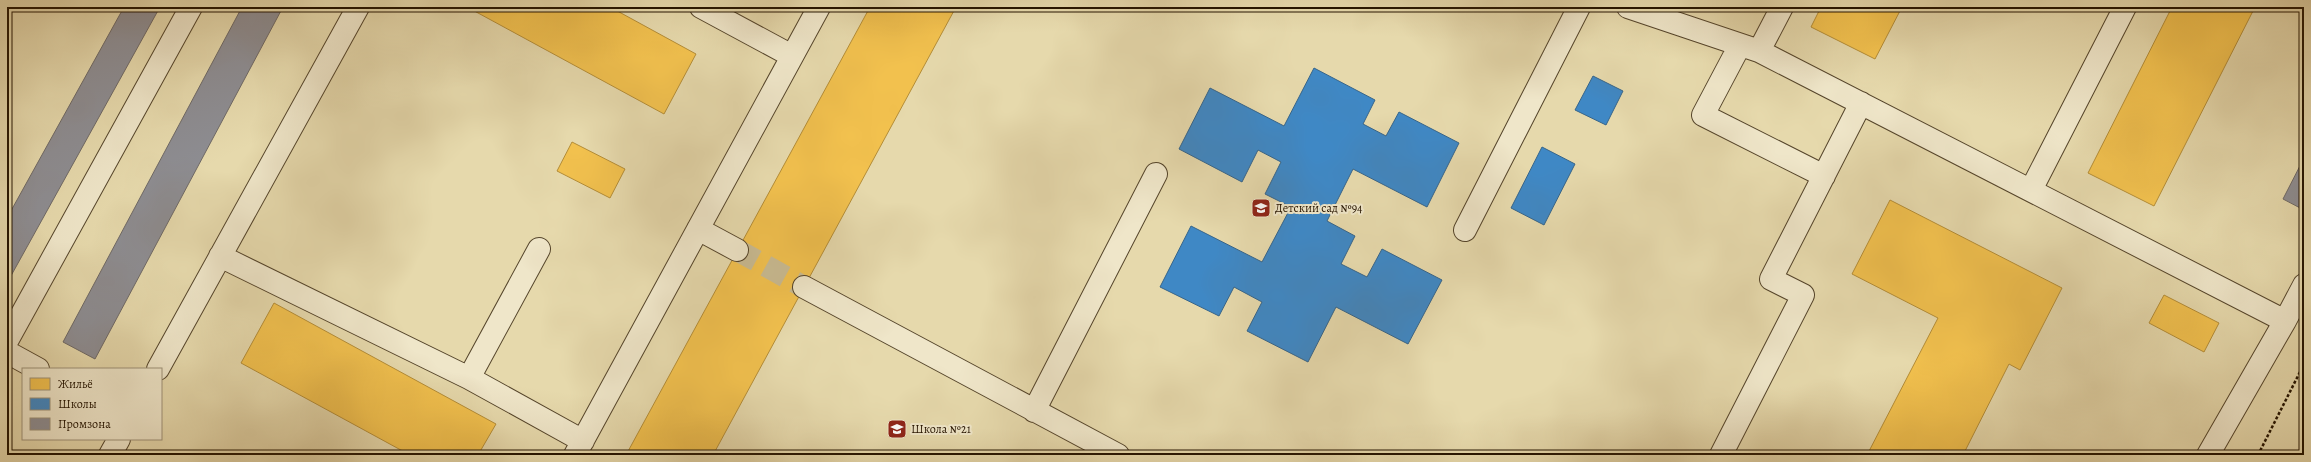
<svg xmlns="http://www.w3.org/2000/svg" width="2311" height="462" font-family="Alegreya,serif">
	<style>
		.homes { fill: #f2c14e; stroke: #b48d37 }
		.schools { fill: #3f88c5; stroke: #37658a }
		.industry { fill: #8d8d92; stroke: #6e6966 }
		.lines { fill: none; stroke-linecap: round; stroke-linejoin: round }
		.minor-tunnel { stroke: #c9bb92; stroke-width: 22; stroke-dasharray: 22 11; stroke-linecap: butt }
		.minor-casing { stroke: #55452b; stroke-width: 24 }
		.path { stroke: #251400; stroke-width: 2.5; stroke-dasharray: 3 2; stroke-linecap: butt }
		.minor { stroke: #efe6c9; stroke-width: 22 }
		.labels { text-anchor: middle; stroke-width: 4; stroke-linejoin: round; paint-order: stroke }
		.poi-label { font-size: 12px; fill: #251400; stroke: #efe6c9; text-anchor: start }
	</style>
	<rect width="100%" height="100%" fill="#e6d9ac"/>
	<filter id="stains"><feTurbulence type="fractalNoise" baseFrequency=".005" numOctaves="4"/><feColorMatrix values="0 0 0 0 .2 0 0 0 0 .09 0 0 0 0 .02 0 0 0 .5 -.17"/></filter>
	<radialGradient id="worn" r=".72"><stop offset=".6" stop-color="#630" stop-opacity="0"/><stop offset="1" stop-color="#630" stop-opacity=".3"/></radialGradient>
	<path class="homes" d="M467 7H610L696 54 664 114Z
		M870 7H956L713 455H626Z
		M1821 7H1902L1875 59 1811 27Z
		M2172 7H2255L2154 206 2088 173Z
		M572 142 625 169 610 198 557 171Z
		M1890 200 2062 288 2020 370 2009 364 1963 455H1867L1938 318 1852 274Z
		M2164 295 2219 323 2204 352 2149 323Z
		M274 303 496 424 478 455H410L241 363Z"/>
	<path class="schools" d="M1314 68 1375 100 1363 124 1386 136 1399 112 1459 143 1427 207 1353 169 1327 221 1355 236 1341 264 1367 277 1382 249 1442 280 1408 344 1336 307 1308 362 1247 331 1262 302 1234 287 1219 316 1160 287 1191 226 1262 262 1291 207 1265 194 1281 162 1258 150 1242 182 1179 149 1210 88 1284 126Z
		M1593 76 1623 91 1606 125 1575 110Z
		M1542 147 1575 164 1544 225 1511 208Z"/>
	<path class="industry" d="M124 7H160L7 283V218Z
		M242 7H283L95 359 63 342Z
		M2304 158V210L2283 199Z"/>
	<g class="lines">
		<path class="minor-tunnel" d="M737 250 804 287"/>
		<g class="minor-casing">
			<path id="minor" d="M701 7 792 56
				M1628 7 1759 51 2285 321
				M1740 45 1703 115 1824 176
				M1759 51 1782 7
				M2031 190 2125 7
				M698 229 737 250
				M1465 230 1579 7
				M220 256 469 378 583 441
				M804 287 1118 455
				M7 341 191 7
				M7 352 38 369
				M158 369 358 7
				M469 378 539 249
				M1034 411 1156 174
				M110 455 119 439
				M575 455 819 7
				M1721 455 1803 295 1771 279 1861 103
				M2208 455 2285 321 2304 285"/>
		</g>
		<path class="path" d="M2258 455 2304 364"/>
		<use href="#minor" class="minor"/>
	</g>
	<defs>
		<g id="school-square" transform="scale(1)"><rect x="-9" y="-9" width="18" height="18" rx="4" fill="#8f2418" stroke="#efe6c9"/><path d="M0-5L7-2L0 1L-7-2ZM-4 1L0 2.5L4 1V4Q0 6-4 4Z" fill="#fff"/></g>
	</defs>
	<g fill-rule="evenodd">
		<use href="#school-square" x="1261" y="208"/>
		<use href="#school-square" x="897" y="429"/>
	</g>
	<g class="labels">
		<g class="poi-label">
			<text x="1275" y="212">Детский сад №94</text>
			<text x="911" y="433">Школа №21</text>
		</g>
	</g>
	<rect width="2311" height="462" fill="none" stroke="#e6d9ac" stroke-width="24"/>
	<rect x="8" y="8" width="2295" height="446" fill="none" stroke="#251400" stroke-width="2"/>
	<rect x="12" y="12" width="2287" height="438" fill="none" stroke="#251400"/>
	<rect x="22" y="368" width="140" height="72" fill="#efe6c9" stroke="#9e9279"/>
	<rect x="30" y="378" width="20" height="12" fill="#f2c14e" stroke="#9e9279"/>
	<text x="58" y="388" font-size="12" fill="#251400">Жильё</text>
	<rect x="30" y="398" width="20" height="12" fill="#3f88c5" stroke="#9e9279"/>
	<text x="58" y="408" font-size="12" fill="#251400">Школы</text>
	<rect x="30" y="418" width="20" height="12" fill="#8d8d92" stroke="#9e9279"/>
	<text x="58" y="428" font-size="12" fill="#251400">Промзона</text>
	<rect width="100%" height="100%" filter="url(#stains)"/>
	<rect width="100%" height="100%" fill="url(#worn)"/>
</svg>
